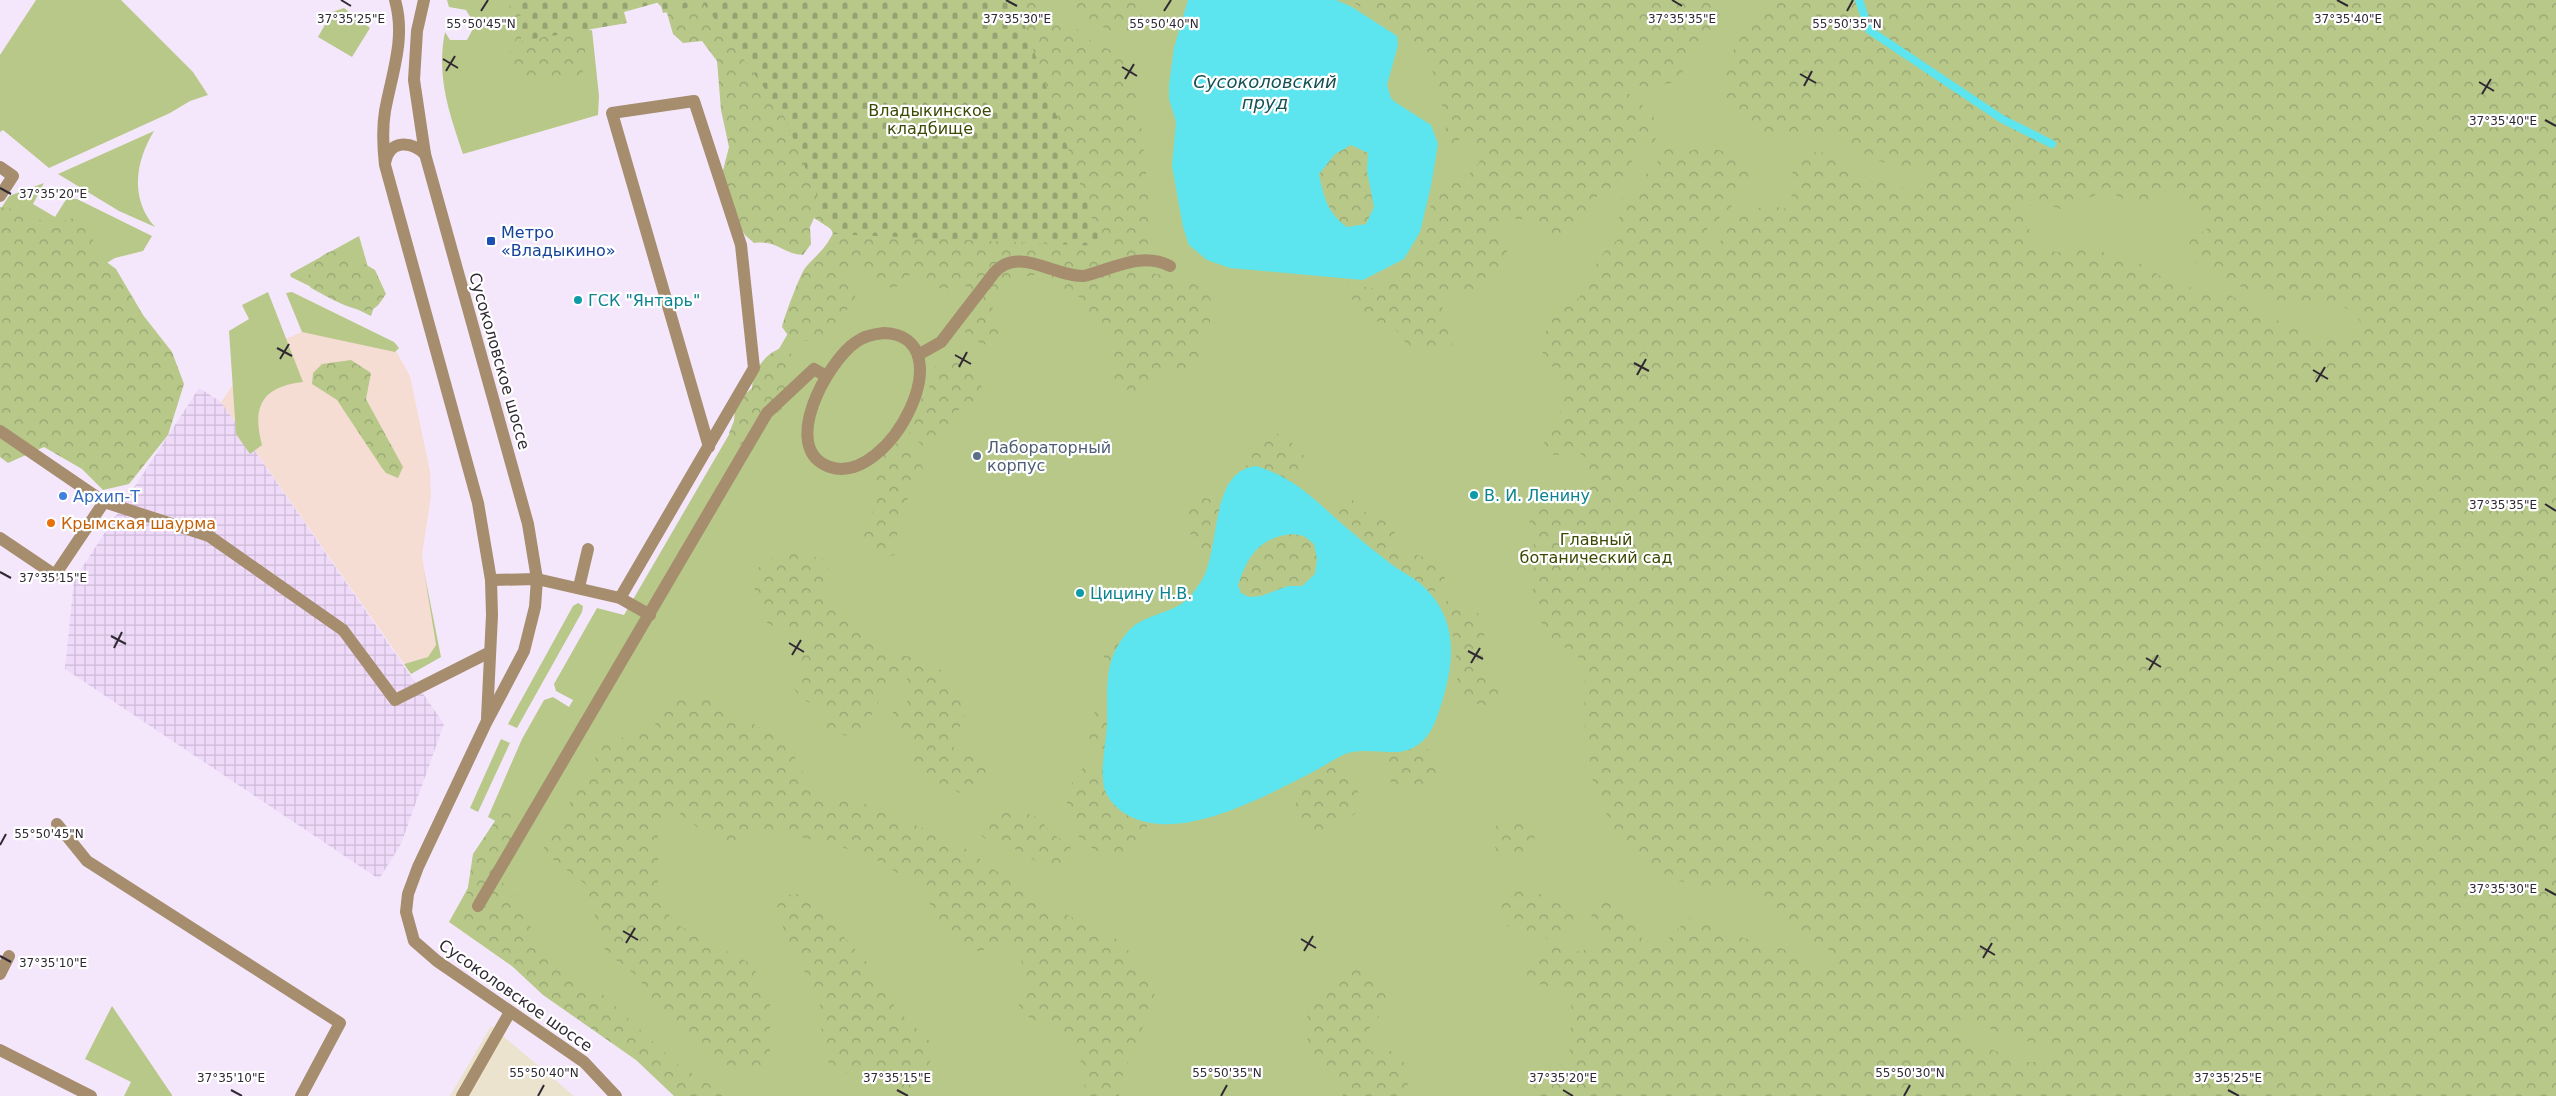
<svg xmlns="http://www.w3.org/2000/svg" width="2556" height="1096" viewBox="0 0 2556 1096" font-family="'DejaVu Sans',sans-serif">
  <defs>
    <pattern id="industrial-grid" width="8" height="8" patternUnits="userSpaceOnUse" patternTransform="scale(1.25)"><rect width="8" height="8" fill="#efdafa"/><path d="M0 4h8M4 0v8" fill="none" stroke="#cdbbd7"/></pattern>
    <pattern id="forest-crowns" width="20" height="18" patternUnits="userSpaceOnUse" patternTransform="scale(1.25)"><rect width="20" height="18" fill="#b7c889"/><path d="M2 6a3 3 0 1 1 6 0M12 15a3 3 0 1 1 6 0" fill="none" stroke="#95a271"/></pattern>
    <pattern id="cemetery-stones" width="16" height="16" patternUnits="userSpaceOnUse" patternTransform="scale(1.25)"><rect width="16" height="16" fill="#b7c889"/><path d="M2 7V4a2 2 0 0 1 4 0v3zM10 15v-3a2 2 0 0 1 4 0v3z" fill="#95a271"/></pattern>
  </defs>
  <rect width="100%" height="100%" fill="#f5e7fb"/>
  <!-- commercial -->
  <path fill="#f6ddd4" d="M 309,329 L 395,349 L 410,376 L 430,471 L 431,496 L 422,555 L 436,646 L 428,657 L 404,664 L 221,402 L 238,377 L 276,343 Z"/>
  <!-- industrial -->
  <path fill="url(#industrial-grid)" d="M 199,388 L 221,402 L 444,724 L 401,844 L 379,879 L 65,669 L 74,580 Z"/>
  <!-- education -->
  <path fill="#ebe3cd" d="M 491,1026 L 574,1096 L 450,1096 Z"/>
  <!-- green -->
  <g fill="#b7c889">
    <path d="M 36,0 L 121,0 L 193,72 L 208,95 L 190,101 L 170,113 L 49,168 L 3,130 L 0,132 L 0,55 Z"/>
    <path d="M 447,0 L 520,0 L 522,41 L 592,30 L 599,96 L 598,115 L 463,154 C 449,113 436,76 445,32 L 450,40 L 467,40 L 475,25 L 466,10 L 449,7 Z"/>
    <path d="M 1016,0 L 2556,0 L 2556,1096 L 698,1096 L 449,922 L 503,825 L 488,817 L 522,739 L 544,700 L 553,697 L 569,707 L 573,700 L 556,691 L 554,684 L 597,608 L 624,615 L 812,292 Z"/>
    <path d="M 344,8 L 370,28 L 352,57 L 318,37 L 332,12 Z"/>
    <path d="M 154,131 C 135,162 130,199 155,227 L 119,211 L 58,174 Z"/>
    <path d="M 44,183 L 33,204 L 55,217 L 67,198 L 77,199 L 152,236 L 143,251 L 115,258 L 15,317 L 0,210 L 9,196 Z"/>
    <path d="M 359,236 L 377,298 L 371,316 L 291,277 L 290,274 Z"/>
    <path d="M 268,292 L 303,382 C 261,387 252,407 262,445 L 250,454 L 236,434 L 229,331 L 249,319 L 242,305 Z"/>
    <path d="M 292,292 L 394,342 L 399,348 L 395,352 L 302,332 L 286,293 Z"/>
    <path d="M 424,571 L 441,657 L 411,674 L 404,664 L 428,657 L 436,645 Z"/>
    <path d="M 578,603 L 583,606 L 582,612 L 517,728 L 508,724 L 573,606 Z"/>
    <path d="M 501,739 L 510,743 L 478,812 L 470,808 Z"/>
    <path d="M 112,1006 L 172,1095 L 172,1096 L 124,1096 L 131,1082 L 85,1059 Z"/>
  </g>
  <!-- forest -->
  <g fill="url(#forest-crowns)" fill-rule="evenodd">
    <path d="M 511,0 L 599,0 C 596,13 591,25 587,37 C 583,50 587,64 581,76 L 574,78 C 556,78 514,82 505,65 L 518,33 L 508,14 Z"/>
    <path d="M 655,0 L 1047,0 L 1045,16 L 1056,23 L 1070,23 L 1091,41 L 1127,58 L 1136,77 L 1151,220 L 1150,261 L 1155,274 C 1182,279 1196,278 1213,302 L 1210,323 L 1202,333 L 1200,360 L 1193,370 L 1180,372 L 1168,368 C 1156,377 1155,387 1143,395 L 1117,386 C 1110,368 1113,356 1119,338 C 1100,328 1086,321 1081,298 L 1039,274 L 1013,279 L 996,296 L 992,310 L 1005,332 L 1001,344 C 985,347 976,343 965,332 L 970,305 L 968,286 C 958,287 943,291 934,286 C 927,281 922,276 913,272 L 894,289 L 876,282 L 856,266 L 849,277 L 856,287 L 855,301 C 828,327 839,350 790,338 L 782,327 C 784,317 800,275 805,268 C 818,253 825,250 834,231 L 814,218 L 810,227 L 811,244 L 803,255 C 783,254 777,240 754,243 L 745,235 L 738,223 L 722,174 L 729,147 L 721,110 L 717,61 L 702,41 L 683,43 L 673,34 L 667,13 Z"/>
    <path d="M 1061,0 L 1142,0 L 1142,28 L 1136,39 L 1123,38 L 1101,26 L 1088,25 L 1067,9 Z"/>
    <path d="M 1350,0 L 1729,0 L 1676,82 L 1649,87 L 1636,85 L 1623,87 C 1637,105 1675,121 1650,146 L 1638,141 L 1629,150 L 1632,162 L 1616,189 L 1603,188 L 1585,214 L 1583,225 L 1573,233 L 1548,234 C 1530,217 1520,216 1496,222 L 1508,247 L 1505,260 L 1489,288 L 1463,290 L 1452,286 L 1442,295 C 1440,316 1452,327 1453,348 L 1445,351 L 1409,347 L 1392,325 L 1367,319 L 1350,296 L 1347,284 L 1372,288 L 1415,259 L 1437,185 C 1458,178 1473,179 1482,156 L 1472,142 L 1460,139 L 1449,148 L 1442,106 L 1427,50 Z"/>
    <path d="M 1776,0 L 2556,0 L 2556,1096 L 1527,1096 L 1544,1073 L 1569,1060 L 1572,1010 L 1567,990 C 1553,986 1541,987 1528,979 L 1526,966 C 1540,945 1552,941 1575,952 L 1589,949 L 1598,942 L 1598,931 C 1584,918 1594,909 1606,901 L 1624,912 L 1644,941 L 1666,941 L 1689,918 L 1755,942 L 1768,943 L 1805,958 L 1818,967 L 1832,966 L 1833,952 L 1795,930 L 1768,897 L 1754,891 L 1707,892 L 1684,882 L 1669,879 L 1625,851 L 1611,828 L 1601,796 L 1591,777 L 1588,736 L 1584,723 L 1585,676 L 1578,656 L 1552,639 L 1539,619 L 1534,606 L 1533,593 L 1535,550 L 1529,523 L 1534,511 L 1542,499 L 1560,489 L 1588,489 L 1590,461 L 1580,453 L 1552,455 L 1544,445 L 1546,431 L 1559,427 L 1561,414 L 1557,401 L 1565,390 L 1564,378 L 1545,359 L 1540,346 L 1552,317 L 1567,304 L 1579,298 L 1590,274 L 1604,252 L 1623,235 C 1620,222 1615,207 1625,195 C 1629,192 1635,189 1639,186 L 1639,179 L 1655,168 L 1662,151 L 1668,149 L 1688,152 L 1704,146 L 1733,154 L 1747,166 L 1750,179 C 1743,189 1731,191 1732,206 L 1707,229 L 1706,242 L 1711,247 C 1731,241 1721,222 1737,212 L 1743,212 L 1749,215 C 1762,203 1770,206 1787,209 L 1797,201 L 1791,195 L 1792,174 L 1797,162 C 1803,159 1811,153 1817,152 C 1831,152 1837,160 1848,167 C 1870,181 1903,193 1928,185 L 1924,172 L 1866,158 L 1843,139 L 1803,133 L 1788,135 L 1763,132 L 1726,109 L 1720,96 L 1733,51 L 1747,27 ZM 2106,191 C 2130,200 2147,217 2167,194 C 2189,193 2197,204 2209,221 L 2208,228 L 2190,241 L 2188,254 L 2193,261 C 2220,276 2248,293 2277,300 C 2299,306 2322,298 2342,306 C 2349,309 2355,316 2360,321 L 2361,337 L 2314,335 L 2300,331 L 2247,306 L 2230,295 L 2213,294 L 2168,281 L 2135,260 L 2111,256 L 2087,244 C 2079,247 2069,252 2061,252 C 2035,253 2025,228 2026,206 L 2046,204 L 2060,209 ZM 1956,1020 L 1981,1021 L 1992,1030 L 2011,1038 L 2051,1046 L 2054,1054 L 2044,1062 L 2023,1062 L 1963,1038 L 1954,1027 Z"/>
    <path d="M 1351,145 L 1368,153 L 1367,171 L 1374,207 L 1366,224 L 1347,227 C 1327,212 1325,198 1319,174 L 1335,154 Z"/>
    <path d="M 0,207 L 17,210 L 51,225 L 83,215 L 95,228 L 92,251 L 116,269 L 143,315 L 172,352 L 184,384 L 168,435 L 129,484 L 103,490 L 82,469 L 44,447 L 8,463 L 0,457 Z"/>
    <path d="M 332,251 L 346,253 L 375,270 L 386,294 C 383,298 380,304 376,307 C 362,319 325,295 311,288 L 307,282 C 310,268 318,255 332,251 Z"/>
    <path d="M 784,347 L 793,356 L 794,362 L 785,380 L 785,400 L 778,419 L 757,422 L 747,446 L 732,442 L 729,433 L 734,421 L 735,408 L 743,396 L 752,388 C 753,370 766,352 784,347 Z"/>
    <path d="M 953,357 L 960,357 C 976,368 981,376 983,395 L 980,401 L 965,403 L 952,417 L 942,439 L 924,447 L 910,434 L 907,426 L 910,412 L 928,391 L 936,365 Z"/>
    <path d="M 351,360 L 371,373 L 366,399 L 403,467 L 398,478 L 386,473 L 382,468 L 337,400 L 312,384 L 313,373 L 322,364 Z"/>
    <path d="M 1276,433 C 1299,445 1321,463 1290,481 L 1246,467 C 1246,444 1252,436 1276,433 Z"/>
    <path d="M 898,443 L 917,456 L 924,471 L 923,477 L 908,496 L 905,514 L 896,525 L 898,541 L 895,555 L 882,557 L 869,552 L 861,531 L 863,525 L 874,518 L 869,499 L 876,491 C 864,472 880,450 898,443 Z"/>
    <path d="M 1342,495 L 1348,495 L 1363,511 L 1391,524 L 1402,551 C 1422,555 1435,560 1445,578 L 1441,590 L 1427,593 L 1384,559 L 1371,543 L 1341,527 L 1332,507 Z"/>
    <path d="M 1205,498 L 1224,503 L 1228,551 C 1220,551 1207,553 1200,549 C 1191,544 1185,518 1189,509 C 1192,503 1199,500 1205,498 Z"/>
    <path d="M 1293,534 L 1304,536 L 1314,544 C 1316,553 1319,566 1314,575 C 1307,587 1298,584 1287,587 C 1272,591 1245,608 1238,586 C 1248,555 1260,537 1293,534 Z"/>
    <path d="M 790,553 L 825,559 L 828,565 L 823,594 C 841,619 869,642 897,654 C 907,658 921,656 931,662 C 944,669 967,703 965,719 C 964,724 957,728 954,734 L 953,747 C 971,759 970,738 988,770 C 983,783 977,788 966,796 L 919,773 L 913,762 L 916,742 L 894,728 L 893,712 L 907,703 L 910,689 L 907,678 L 900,677 C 893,684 884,692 879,701 C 864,728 860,748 826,727 L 822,707 C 805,700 804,704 793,687 L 800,668 L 802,646 L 808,642 L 821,643 L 823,638 L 820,633 L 786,633 L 766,622 L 754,600 L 756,573 L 759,567 L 778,555 Z"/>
    <path d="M 1447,601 L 1454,601 L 1476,611 L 1485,623 L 1483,660 L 1486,677 L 1499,684 L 1502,691 L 1491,707 L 1466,701 C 1451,676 1459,665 1454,640 C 1451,626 1441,619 1444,603 Z"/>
    <path d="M 1120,635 L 1129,641 L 1117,680 L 1108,671 L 1103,654 L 1108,642 Z"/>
    <path d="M 700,695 L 787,742 L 818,802 L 858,801 L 956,842 L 1035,899 L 1122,942 L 1153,984 L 1155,998 L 1121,1079 L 1119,1096 L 1086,1096 L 1079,1049 L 1071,1040 L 1025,1015 L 1018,1004 L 1026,977 L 1016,943 L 968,953 L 935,919 L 926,892 L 881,862 L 829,842 L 762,832 L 737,841 L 711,838 L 679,813 L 658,823 L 658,903 L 678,925 L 753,965 L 770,1004 L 770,1065 L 731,1067 L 699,1047 L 668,1023 L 638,977 L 606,952 L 585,884 L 542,851 L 604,743 L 652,729 L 674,697 Z"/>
    <path d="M 1101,707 L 1118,713 L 1117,744 L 1102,749 L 1090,741 C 1087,727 1089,715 1101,707 Z"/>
    <path d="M 1400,742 L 1424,745 L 1438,762 L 1437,774 C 1415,795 1413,796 1387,779 L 1385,764 Z"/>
    <path d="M 1086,765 L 1104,770 L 1149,811 C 1148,822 1146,838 1140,848 C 1128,870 1086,850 1077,834 C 1071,823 1068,809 1066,797 L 1076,775 Z"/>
    <path d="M 1337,765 C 1355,782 1364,788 1355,814 L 1329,830 L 1310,834 C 1291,817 1291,797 1309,779 C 1315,772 1329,769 1337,765 Z"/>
    <path d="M 509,800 L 513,838 L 498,878 L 525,906 L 536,946 L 563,975 L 600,992 L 677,1064 L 728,1096 L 674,1096 L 636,1060 L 543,995 L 463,920 L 473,854 Z"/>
    <path d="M 1006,805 L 1041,819 C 1046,832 1061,838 1071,848 L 1063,866 L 1050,869 L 1006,844 L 989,842 L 977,832 L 978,825 Z"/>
    <path d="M 1525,817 L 1533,822 C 1536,838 1536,853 1519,859 L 1497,852 L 1493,842 L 1494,828 L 1505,818 Z"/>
    <path d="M 1523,887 L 1529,888 L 1575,913 C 1578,927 1568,938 1555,942 L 1547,939 L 1540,930 L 1527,934 L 1507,926 L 1500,919 L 1499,904 L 1503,893 Z"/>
    <path d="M 801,894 L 822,912 L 869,965 L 897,1010 L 937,1048 L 913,1094 L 891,1081 L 852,1076 L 829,1063 L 823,1050 L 819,995 L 788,945 L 777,906 L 785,895 Z"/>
    <path d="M 1355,970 L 1367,970 L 1377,980 L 1388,1001 L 1383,1012 L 1367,1031 L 1367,1047 L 1372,1052 C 1405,1043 1410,1070 1407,1096 L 1343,1096 C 1341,1092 1340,1085 1337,1082 C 1330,1074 1320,1072 1314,1061 C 1305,1045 1303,1009 1315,994 C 1323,983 1342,974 1355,970 Z"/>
  </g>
  <!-- cemetery -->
  <path fill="url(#cemetery-stones)" d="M 520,0 L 1016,0 L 1102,246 L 833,234 L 783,114 L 704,4 L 663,13 L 660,2 L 624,12 L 627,23 L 521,41 Z"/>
  <!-- water -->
  <g fill="#5de5ef" fill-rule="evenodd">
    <path d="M 1188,0 L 1336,0 L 1352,7 L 1397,36 L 1398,45 L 1387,85 L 1391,98 L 1395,102 L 1431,125 L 1438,144 L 1431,186 L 1420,232 L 1404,259 L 1363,280 L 1230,268 L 1207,260 L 1189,245 L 1183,227 L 1172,166 L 1176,122 L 1169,99 L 1169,85 L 1174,48 ZM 1351,145 L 1368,153 L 1367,171 L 1374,207 L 1366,224 L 1347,227 C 1327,212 1324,198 1319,174 L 1335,154 Z"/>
    <path d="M 1256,466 C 1298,479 1315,501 1348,529 C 1362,541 1377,553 1391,564 C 1401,572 1414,577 1423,586 C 1463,624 1453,671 1437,717 C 1430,738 1415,753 1393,752 C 1379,752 1362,749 1348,753 C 1334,758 1322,768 1309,774 C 1261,798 1175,846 1124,813 C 1115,807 1106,797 1104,787 C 1100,766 1106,746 1107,725 C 1108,704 1105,679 1112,658 C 1115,650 1120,641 1126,634 C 1140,615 1167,615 1184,602 C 1191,597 1197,587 1202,580 C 1221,548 1209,471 1256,466 ZM 1293,534 L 1304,536 L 1314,544 L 1317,559 L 1315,574 L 1302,586 L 1288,586 L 1261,596 L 1249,597 L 1241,593 L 1238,585 C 1248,555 1260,537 1293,534 Z"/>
  </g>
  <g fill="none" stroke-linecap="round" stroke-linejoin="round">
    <!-- stream -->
    <path stroke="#5de5ef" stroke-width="8" d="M 1859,0 L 1869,30 L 2002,119 L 2052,144"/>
    <!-- minor -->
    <g stroke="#a58d6d" stroke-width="12">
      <path d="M 395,0 C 406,38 392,73 385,111 C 382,129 383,147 385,165 L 478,503 L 491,580 L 492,615 L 487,718"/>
      <path d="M 424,0 L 417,31 L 414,80 L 425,154 L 528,524 L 537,579 L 535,607 L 524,651 L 486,723 L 418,867 L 408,894 L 406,912 L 414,941 L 437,961 L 584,1062 L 616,1096"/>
      <path d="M 385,163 C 389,139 411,141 425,154"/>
      <path d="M 0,167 L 13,176 L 0,196"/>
      <path d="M 884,333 C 966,336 890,487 830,467 C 778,449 828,361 856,342 C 864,336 874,334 884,333 Z"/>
      <path d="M 918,355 L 941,342 L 994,273 C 1018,245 1054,277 1084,276 C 1113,269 1141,251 1170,266"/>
      <path d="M 0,431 L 104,502 L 209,536 L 343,630 L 395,700 L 490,652"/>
      <path d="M 0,538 L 55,575 L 104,502"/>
      <path d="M 491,580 L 537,579 L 620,598 L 754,368 L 741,245 L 694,101 L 612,113 L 709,447"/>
      <path d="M 579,587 L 588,549"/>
      <path d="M 620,598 L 650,615"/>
      <path d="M 57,824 L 87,861 L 340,1023 L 301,1096"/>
      <path d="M 478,906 L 767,413 L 814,369 L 826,376"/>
      <path d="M 0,974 L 9,956"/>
      <path d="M 0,1050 L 91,1096"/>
      <path d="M 462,1096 L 510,1012"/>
    </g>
  </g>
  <!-- ticks -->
  <path fill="none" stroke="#302933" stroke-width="2" d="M 341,0 L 351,6M 1006,0 L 1017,6M 1672,0 L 1682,6M 2337,0 L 2348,6M 481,11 L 488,0M 1164,11 L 1171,0M 1847,11 L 1853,0M 443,59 L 458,68M 1122,67 L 1137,76M 446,71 L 455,56M 1800,74 L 1816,83M 1125,79 L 1134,64M 2479,82 L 2494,91M 1804,86 L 1812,71M 2482,94 L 2491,79M 2545,120 L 2556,126M 0,188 L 11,194M 277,348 L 292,356M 955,355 L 971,364M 280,359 L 289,344M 1634,363 L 1649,371M 959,367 L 967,352M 2313,370 L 2328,379M 1637,375 L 1646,359M 2316,382 L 2325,367M 2545,504 L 2556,511M 0,572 L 11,578M 111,636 L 126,644M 789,643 L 804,652M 114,648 L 122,632M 1468,651 L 1483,659M 792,655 L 801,640M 2146,658 L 2161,667M 1471,663 L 1480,648M 2149,670 L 2158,655M 0,845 L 6,834M 2545,889 L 2556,895M 623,931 L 638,940M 1301,939 L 1316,948M 626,943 L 635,928M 1980,946 L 1995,955M 1304,951 L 1313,936M 0,956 L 11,962M 1983,958 L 1992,943M 231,1090 L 242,1096M 897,1090 L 908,1096M 1563,1090 L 1573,1096M 2228,1090 L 2239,1096M 538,1096 L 544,1085M 1221,1096 L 1227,1085M 1904,1096 L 1910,1085"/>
  <!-- markers -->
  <rect fill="#1a4fb4" stroke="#fff" stroke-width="2" x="486" y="236" width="10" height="10" rx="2.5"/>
  <g fill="#0f9aa8" stroke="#fff" stroke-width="2">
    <circle cx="578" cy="300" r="5"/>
    <circle cx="1474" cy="495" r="5"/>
    <circle cx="1080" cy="593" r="5"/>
  </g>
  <circle fill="#5c6f8a" stroke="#fff" stroke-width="2" cx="977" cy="456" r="5"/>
  <circle fill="#3f7fe0" stroke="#fff" stroke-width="2" cx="63" cy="496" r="5"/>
  <circle fill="#e8710a" stroke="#fff" stroke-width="2" cx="51" cy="523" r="5"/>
  <g text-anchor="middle" stroke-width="4.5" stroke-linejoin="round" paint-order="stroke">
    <!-- park labels -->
    <g font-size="16" fill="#3c4903" stroke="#fff">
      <text x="930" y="116">Владыкинское<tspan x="930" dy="18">кладбище</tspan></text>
      <text x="1596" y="545">Главный<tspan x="1596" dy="18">ботанический сад</tspan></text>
    </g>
    <!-- transit labels -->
    <g font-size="16" fill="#164399" stroke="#fff" text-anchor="start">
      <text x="501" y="238">Метро<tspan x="501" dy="18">«Владыкино»</tspan></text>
    </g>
    <!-- culture labels -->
    <g font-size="16" fill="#0d838f" stroke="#fff" text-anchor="start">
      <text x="588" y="306">ГСК "Янтарь"</text>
      <text x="1484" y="501">В. И. Ленину</text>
      <text x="1090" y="599">Цицину Н.В.</text>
    </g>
    <!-- street labels -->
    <g font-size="16" fill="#302933" stroke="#fff">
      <text transform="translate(500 361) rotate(74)" y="6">Сусоколовское шоссе</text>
      <text transform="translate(516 995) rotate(35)" y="6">Сусоколовское шоссе</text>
    </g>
    <!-- service labels -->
    <g font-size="16" fill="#4e5e75" stroke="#fff" text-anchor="start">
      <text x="987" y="453">Лабораторный<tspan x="987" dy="18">корпус</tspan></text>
    </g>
    <!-- shop labels -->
    <g font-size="16" fill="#366cbe" stroke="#fff" text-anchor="start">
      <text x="73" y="502">Архип-Т</text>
    </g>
    <!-- food labels -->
    <g font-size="16" fill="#c56008" stroke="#fff" text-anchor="start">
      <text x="61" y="529">Крымская шаурма</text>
    </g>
    <!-- water labels -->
    <g font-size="18" font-style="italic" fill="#155155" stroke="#fff">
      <text x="1265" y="88">Сусоколовский<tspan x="1265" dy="21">пруд</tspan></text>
    </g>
  </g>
  <g font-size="12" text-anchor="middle" fill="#302933" stroke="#fff" stroke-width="4.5" stroke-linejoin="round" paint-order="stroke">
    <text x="351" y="23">37°35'25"E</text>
    <text x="1017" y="23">37°35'30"E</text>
    <text x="1682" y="23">37°35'35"E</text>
    <text x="2348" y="23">37°35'40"E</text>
    <text x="481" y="28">55°50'45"N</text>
    <text x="1164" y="28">55°50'40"N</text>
    <text x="1847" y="28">55°50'35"N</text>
    <text x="2503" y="125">37°35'40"E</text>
    <text x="53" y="198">37°35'20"E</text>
    <text x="2503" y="509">37°35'35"E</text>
    <text x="53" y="582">37°35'15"E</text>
    <text x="49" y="838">55°50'45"N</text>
    <text x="2503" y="893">37°35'30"E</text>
    <text x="53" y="967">37°35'10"E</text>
    <text x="544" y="1077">55°50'40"N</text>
    <text x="1227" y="1077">55°50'35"N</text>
    <text x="1910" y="1077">55°50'30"N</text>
    <text x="231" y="1082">37°35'10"E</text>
    <text x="897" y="1082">37°35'15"E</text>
    <text x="1563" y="1082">37°35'20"E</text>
    <text x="2228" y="1082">37°35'25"E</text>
  </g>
</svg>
